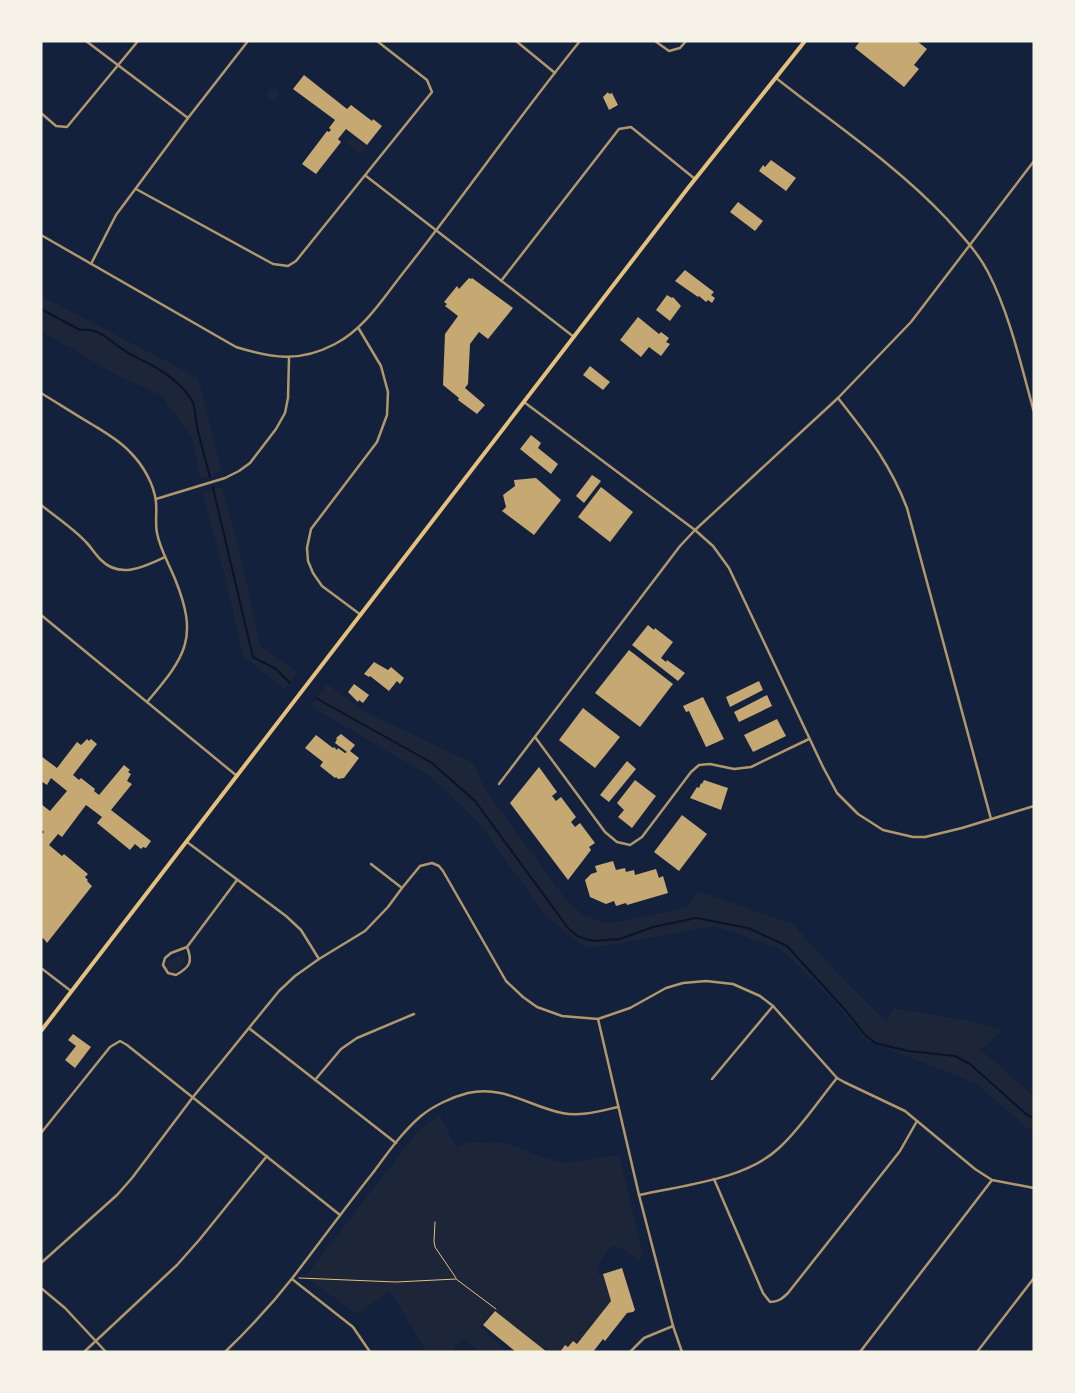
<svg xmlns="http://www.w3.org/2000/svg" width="1075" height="1393" viewBox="0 0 1075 1393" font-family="'Varela Round',sans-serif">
  <rect width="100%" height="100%" fill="#14213d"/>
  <!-- green -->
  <g fill="#1d2539">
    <circle cx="273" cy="94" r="6"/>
    <path d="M 352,137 L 366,147 L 360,154 L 347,143 Z"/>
    <path d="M 41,296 L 198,378 L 221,470 L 213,475 L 200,478 L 192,437 L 161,395 L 115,374 L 41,331 Z"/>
    <path d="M 216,488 L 222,488 L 239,549 L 260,646 L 298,673 L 285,689 L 243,656 L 226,581 L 203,494 Z"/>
    <path d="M 327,684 L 363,711 L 473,763 L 486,791 L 565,898 L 582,914 L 607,924 L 688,907 L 697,891 L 793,924 L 844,980 L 887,1022 L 893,1008 L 971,1021 L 1002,1030 L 981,1050 L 1034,1097 L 1034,1131 L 1027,1128 L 977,1084 L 866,1040 L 834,1001 L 781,949 L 715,926 L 611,945 L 586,948 L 545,915 L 479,823 L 430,776 L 310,706 Z"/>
    <path d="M 180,956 L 184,957 L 185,961 C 181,967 176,977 167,970 L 166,965 L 169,961 Z"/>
    <path d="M 440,1115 L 456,1148 L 469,1142 L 506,1143 L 540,1156 L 563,1163 L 619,1155 L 643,1255 L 639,1261 L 622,1248 L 613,1246 L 598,1263 L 598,1275 L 603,1274 L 611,1301 L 577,1344 L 572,1341 L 568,1347 L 565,1345 L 560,1352 L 547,1352 L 495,1311 L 499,1304 L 480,1327 L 507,1352 L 481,1352 L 462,1339 L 451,1352 L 427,1352 L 390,1291 L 357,1314 L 305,1277 L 418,1131 Z"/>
  </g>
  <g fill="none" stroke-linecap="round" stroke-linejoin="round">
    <!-- stream -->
    <g stroke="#0b132b" stroke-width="2">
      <path d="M 41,309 L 80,330 C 100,326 113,345 130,354 C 153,366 176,376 191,399 C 196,406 195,413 196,421 C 199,440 206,459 210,477"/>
      <path d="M 213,488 L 253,657 L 276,669 L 290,683"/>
      <path d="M 316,698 L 432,763 L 475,801 L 568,928 L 577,936 L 593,941 L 620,939 L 653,927 L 696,918 L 748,928 L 787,946 L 847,1012 L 865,1035 L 875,1043 L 908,1051 L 955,1056 L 970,1064 L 1027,1115 L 1034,1118"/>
    </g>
  </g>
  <!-- building -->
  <g fill="#c6a872">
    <path d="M 860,41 L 917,41 L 927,49 L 914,65 L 919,69 L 904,87 L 855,48 Z"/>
    <path d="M 304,75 L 347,109 L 351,105 L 372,121 L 373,119 L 382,126 L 367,145 L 346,129 L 338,139 L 341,142 L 316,174 L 302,164 L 327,131 L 329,132 L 331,130 L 329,128 L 335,120 L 293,89 Z"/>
    <path d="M 608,92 L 609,94 L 612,93 L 618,105 L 609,110 L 603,97 Z"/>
    <path d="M 771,160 L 796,178 L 786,191 L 759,171 L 763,165 L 765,167 Z"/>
    <path d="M 738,202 L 763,221 L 755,231 L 730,212 Z"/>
    <path d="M 685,270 L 714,292 L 711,295 L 715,298 L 712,303 L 708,300 L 706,302 L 699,296 L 698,297 L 675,281 Z"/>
    <path d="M 469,278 L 471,279 L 472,278 L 513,308 L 488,339 L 479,332 L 470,344 L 468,384 L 465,388 L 485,405 L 477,414 L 458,400 L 459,398 L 443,385 L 445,334 L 458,316 L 445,306 L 447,304 L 444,302 L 457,286 L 459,289 Z"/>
    <path d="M 667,295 L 672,298 L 673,297 L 681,306 L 670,321 L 656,310 Z"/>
    <path d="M 638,317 L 659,334 L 661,332 L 669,338 L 666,342 L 670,344 L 661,356 L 649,347 L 641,357 L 620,340 Z"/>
    <path d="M 590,366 L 610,382 L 603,390 L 583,375 Z"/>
    <path d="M 531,435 L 541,443 L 538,448 L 558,464 L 551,474 L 520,449 Z"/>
    <path d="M 592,475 L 601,481 L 584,503 L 576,496 Z"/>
    <path d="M 536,478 L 561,500 L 534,535 L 502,511 L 506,507 L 503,495 L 515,486 L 514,480 Z"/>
    <path d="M 601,487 L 633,512 L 610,542 L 578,517 Z"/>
    <path d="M 648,625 L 654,630 L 655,628 L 673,642 L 661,658 L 666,662 L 667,660 L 685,673 L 678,681 L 632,645 Z"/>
    <path d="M 629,650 L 673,684 L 640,727 L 595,693 Z"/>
    <path d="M 374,662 L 388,670 L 391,667 L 404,678 L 400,684 L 397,681 L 389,691 L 370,676 L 369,677 L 364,674 Z"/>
    <path d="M 759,681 L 763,690 L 730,707 L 726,697 Z"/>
    <path d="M 354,684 L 369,695 L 363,703 L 359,700 L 358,702 L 348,692 Z"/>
    <path d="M 767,695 L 772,706 L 739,722 L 734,712 Z"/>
    <path d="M 703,697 L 724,739 L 706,747 L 689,711 L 686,712 L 683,706 Z"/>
    <path d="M 583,708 L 620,737 L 595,768 L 559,740 Z"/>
    <path d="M 777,719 L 786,736 L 753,752 L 744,735 Z"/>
    <path d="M 341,734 L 355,745 L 350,751 L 359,758 L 344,778 L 338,779 L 336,777 L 335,778 L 320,766 L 323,762 L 305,748 L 316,735 L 333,748 L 334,747 L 337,750 L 338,748 L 345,753 L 347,752 L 335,743 L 337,739 L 336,738 Z"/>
    <path d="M 87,739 L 89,741 L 91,739 L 97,744 L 73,775 L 79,780 L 81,778 L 95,789 L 94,791 L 99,795 L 124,765 L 130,770 L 128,772 L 131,774 L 127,781 L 132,784 L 111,810 L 151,841 L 146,848 L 143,847 L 141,849 L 135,844 L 130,850 L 97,823 L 102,817 L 86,805 L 62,837 L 58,834 L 49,845 L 62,856 L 64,854 L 88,874 L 85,877 L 88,880 L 87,881 L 92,886 L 47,943 L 43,938 L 41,940 L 41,835 L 44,832 L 41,829 L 41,804 L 50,811 L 67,791 L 51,778 L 47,785 L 41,781 L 41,756 L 57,768 L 77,742 L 81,745 Z"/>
    <path d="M 627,761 L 636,769 L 609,802 L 600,795 Z"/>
    <path d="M 539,767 L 557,792 L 552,796 L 556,801 L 561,797 L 576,817 L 571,822 L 575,827 L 580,823 L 595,843 L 589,847 L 591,850 L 568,880 L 510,803 Z"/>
    <path d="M 635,780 L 656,796 L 632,828 L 618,817 L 624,810 L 617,803 Z"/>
    <path d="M 704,780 L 728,788 L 721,810 L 690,798 L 697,787 L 699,788 L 701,783 L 702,784 Z"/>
    <path d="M 682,815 L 707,834 L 679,871 L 654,852 Z"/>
    <path d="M 613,861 L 616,870 L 625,868 L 626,872 L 634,870 L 635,875 L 656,869 L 659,878 L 663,876 L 668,893 L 627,905 L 626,903 L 616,906 L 614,901 L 606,904 L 590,897 L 585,880 L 591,874 L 597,872 L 595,866 Z"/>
    <path d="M 73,1034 L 91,1047 L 75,1068 L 65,1060 L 76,1046 L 68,1040 Z"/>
    <path d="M 622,1268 L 635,1310 L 633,1312 L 627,1313 L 605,1341 L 603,1339 L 593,1352 L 560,1352 L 565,1345 L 568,1347 L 573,1341 L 577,1344 L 611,1301 L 603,1274 Z"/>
    <path d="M 495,1311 L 547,1352 L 516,1352 L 483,1325 Z"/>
  </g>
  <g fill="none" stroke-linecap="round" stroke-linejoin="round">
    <!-- path -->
    <g stroke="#e5c07b" stroke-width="1">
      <path d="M 435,1222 L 434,1241 L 435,1247 L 456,1278"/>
      <path d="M 299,1278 L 396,1282 L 456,1279 L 496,1309"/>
    </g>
    <!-- minor -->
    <g stroke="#b1986c" stroke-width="2.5">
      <path d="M 86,41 L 188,118"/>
      <path d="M 516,41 L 555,73"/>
      <path d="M 655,41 L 669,51 L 680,48 L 686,41"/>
      <path d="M 776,78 C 834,124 895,164 946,218 C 961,235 977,251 988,272 C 1010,315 1021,365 1034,412"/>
      <path d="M 41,113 L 56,126 L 67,127 L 138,41"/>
      <path d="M 366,176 L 574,337"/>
      <path d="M 136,189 L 273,264 L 288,266 L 296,261 L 432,92 L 427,80 L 377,41"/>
      <path d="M 41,235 L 236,347 C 272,358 299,363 335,344 C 366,328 385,295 407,268 C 466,193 520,115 580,41"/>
      <path d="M 91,264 L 116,215 L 188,118 L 248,41"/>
      <path d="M 501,281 L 619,129 L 631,127 L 695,179"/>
      <path d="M 359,329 L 381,366 L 388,392 L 387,415 L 377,442 L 311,529 L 307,548 L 308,561 L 313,573 L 322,586 L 361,615"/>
      <path d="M 41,393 C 59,404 76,415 93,425 C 106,433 120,441 130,452 C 143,465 154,484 156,502 C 157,512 155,523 157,533 C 160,549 169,564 175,579 C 199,638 186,656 147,702"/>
      <path d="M 838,398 C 867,435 890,463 907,508 L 991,819"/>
      <path d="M 524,402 L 695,530 L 713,546 L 729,568 L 823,767 L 837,793 L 858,814 L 883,830 L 913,837 L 925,837 L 962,828 L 1034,806"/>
      <path d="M 156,499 L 225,478 L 239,471 L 250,463 L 276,429 L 285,413 L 288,398 L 289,358"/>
      <path d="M 41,505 C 56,517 73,528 86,542 C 91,547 95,554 101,560 C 120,579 144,567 165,557"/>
      <path d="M 41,615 L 237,776"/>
      <path d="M 535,737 L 605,832 L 617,842 L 630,845 L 642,837 L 691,772 L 699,765 L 710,764 L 734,769 L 751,767 L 809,739"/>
      <path d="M 499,784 L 680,546 L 695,530 L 838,398 L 911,322 L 1034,161"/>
      <path d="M 187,842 L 286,916 L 301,930 L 319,959"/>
      <path d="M 371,864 L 402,888"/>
      <path d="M 187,947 C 193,962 190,967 176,975 L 168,973 L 163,965 L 165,958 L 171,953 L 187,947 L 237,880"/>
      <path d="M 41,968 L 71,991"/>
      <path d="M 598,1019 L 639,1195 L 673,1326 L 682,1352"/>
      <path d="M 250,1029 L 396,1143"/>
      <path d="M 712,1079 L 773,1006"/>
      <path d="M 315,1080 L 341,1049 L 357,1038 L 414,1014"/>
      <path d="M 41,1133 L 110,1047 L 120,1041 L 127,1045 L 340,1215"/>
      <path d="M 714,1179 L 763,1293 L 770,1302 C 778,1302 782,1299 788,1293 L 900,1151 L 917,1121"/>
      <path d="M 639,1195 C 683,1185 745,1180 779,1148 C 801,1128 818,1101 837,1078"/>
      <path d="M 41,1263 L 117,1195 L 132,1178 L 193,1097 L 279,991 L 295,976 L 319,959 L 365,931 L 388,907 L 402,888 L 420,866 L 432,863 L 439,866 L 443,871 L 506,981 L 523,997 L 537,1007 L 562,1016 L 598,1019 L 630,1008 L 666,988 L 683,983 L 706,981 L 733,984 L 760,996 L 773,1006 L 837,1078 L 844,1082 L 905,1111 L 975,1169 L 992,1180 L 1034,1188"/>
      <path d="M 292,1279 L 353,1327 L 370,1352"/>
      <path d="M 41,1288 L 65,1308 L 106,1352"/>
      <path d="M 84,1352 L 177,1265 L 200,1239 L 267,1156"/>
      <path d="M 225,1352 C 250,1328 273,1303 294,1276 C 320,1242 345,1208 372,1174 C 387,1154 402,1132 421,1116 C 433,1106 452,1097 468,1093 C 503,1085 529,1106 562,1113 C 581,1117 600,1111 618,1107"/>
      <path d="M 630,1352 L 644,1338 L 673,1326"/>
      <path d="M 860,1352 L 992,1180"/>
      <path d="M 977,1352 L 1034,1278"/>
    </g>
    <!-- secondary -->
    <path stroke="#e5c07b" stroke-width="4" d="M 41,1031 L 688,188 L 805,41"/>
  </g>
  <!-- border -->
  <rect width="1075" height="1393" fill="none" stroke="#f6f1e7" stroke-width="85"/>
</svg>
